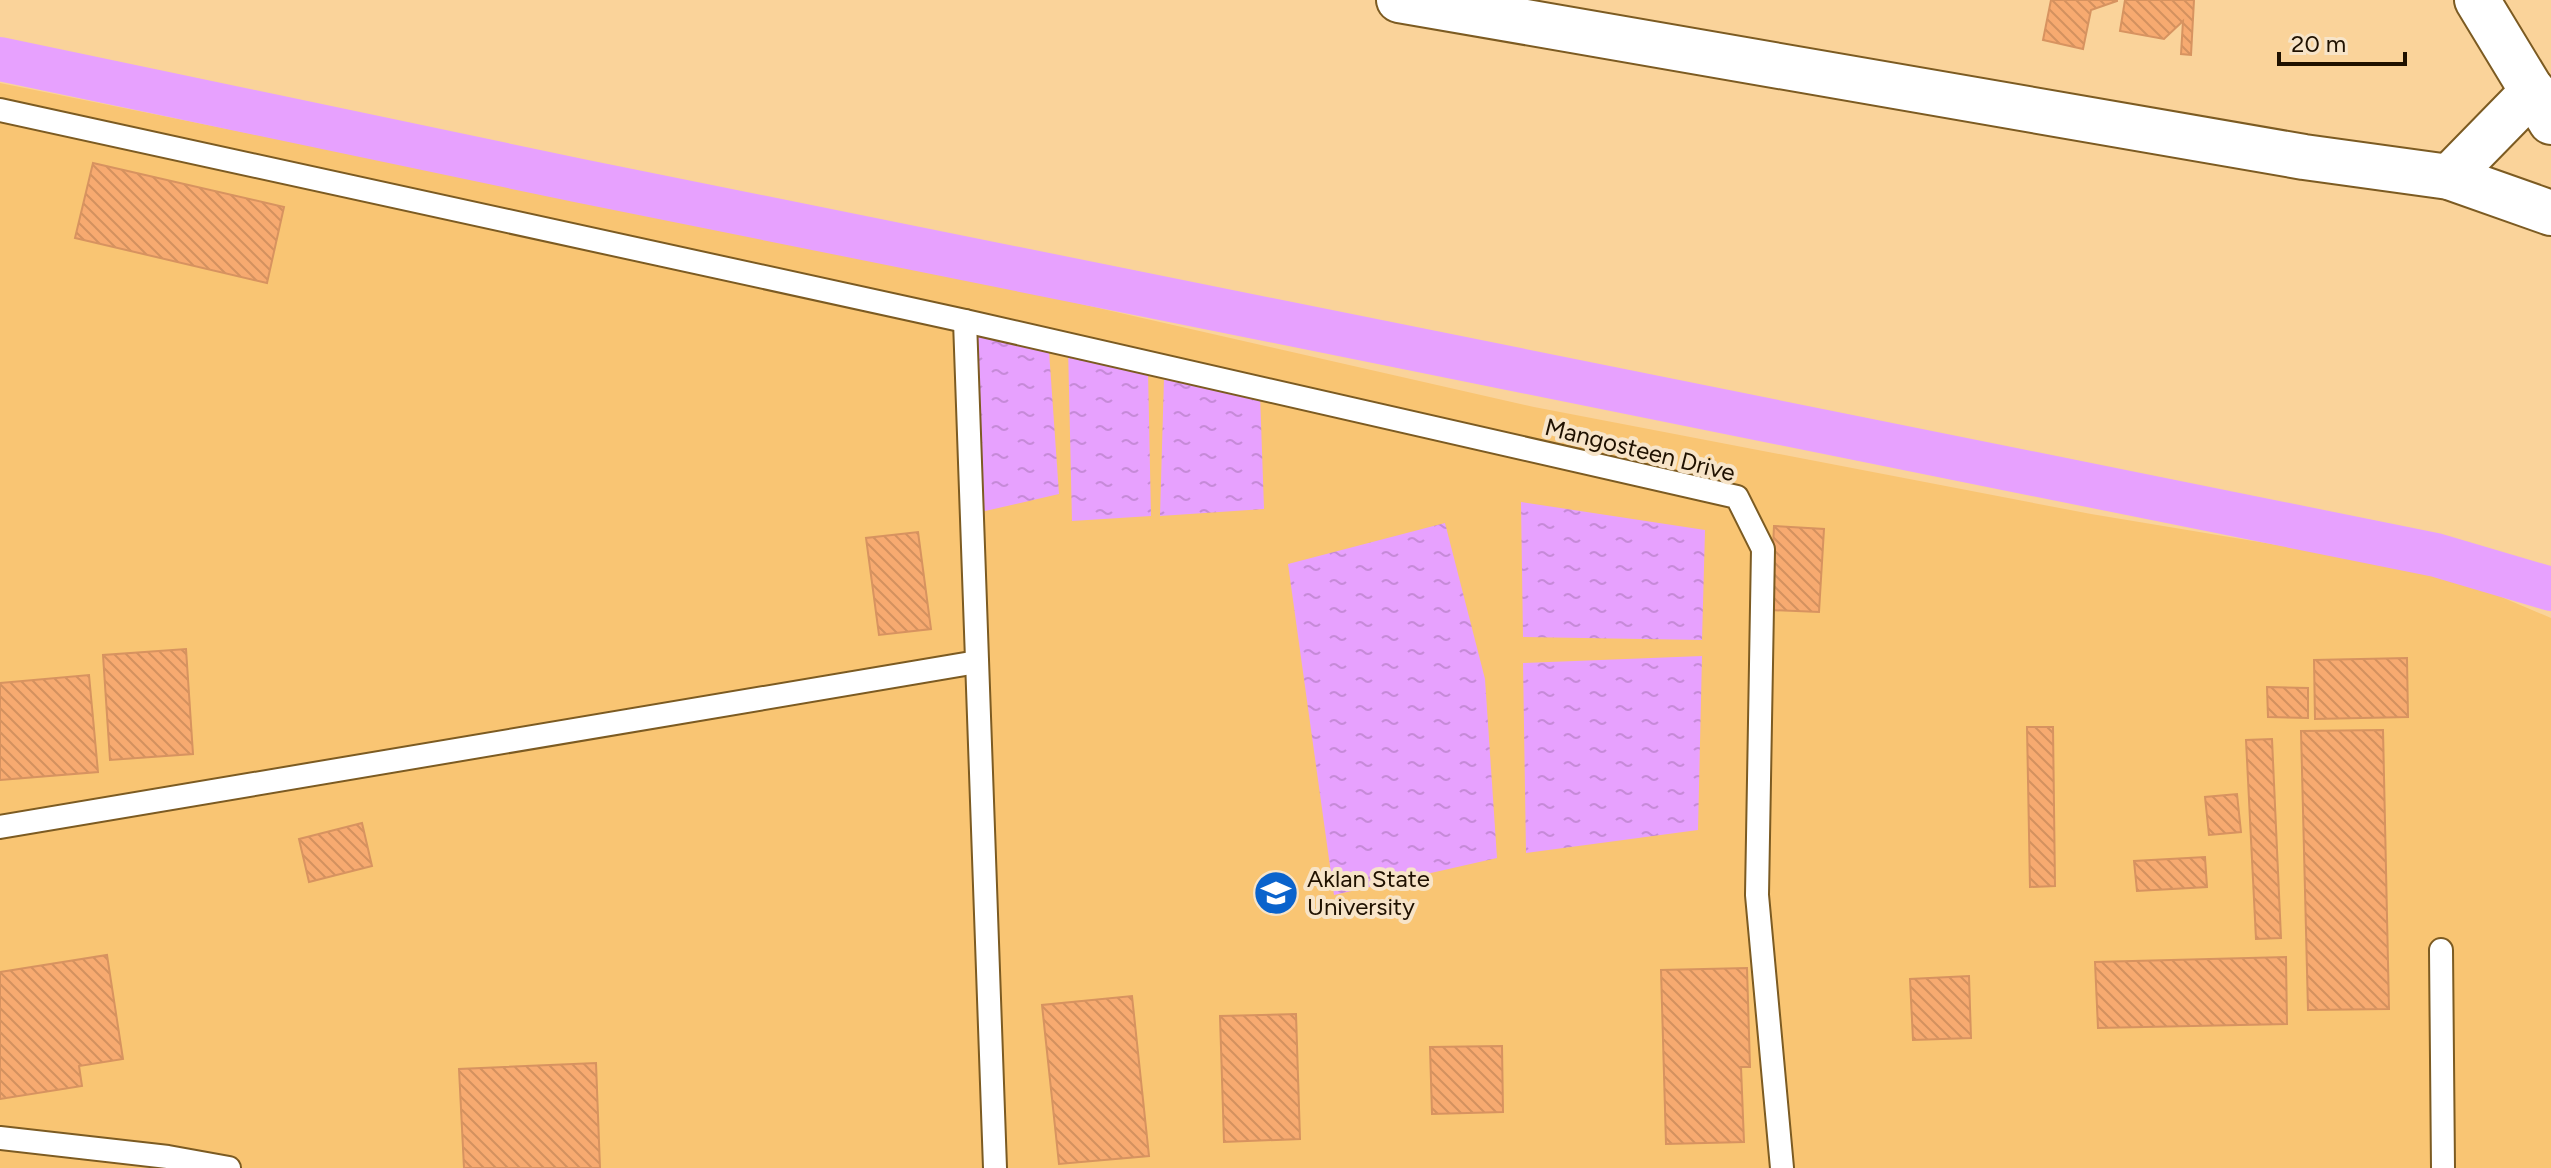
<svg xmlns="http://www.w3.org/2000/svg" width="2551" height="1168" viewBox="0 0 2551 1168" font-family="Figtree,sans-serif">
  <defs>
    <pattern id="water-ripples" width="26" height="14" patternUnits="userSpaceOnUse" patternTransform="scale(2)"><rect width="26" height="14" fill="#e7a1fe"/><path d="M2 4q2-2 4 0t4 0M15 11q2-2 4 0t4 0" fill="none" stroke="#c68ad8"/></pattern>
    <pattern id="building-back-hatch" width="6" height="6" patternUnits="userSpaceOnUse" patternTransform="scale(2)"><rect width="6" height="6" fill="#f7aa70"/><path d="M-1 5l2 2M0 0l6 6M5-1l2 2" fill="none" stroke="#d3915f"/></pattern>
  </defs>
  <rect width="100%" height="100%" fill="#fad39a"/>
  <!-- built -->
  <path fill="#f9c573" d="M 0,83 L 966,278 L 1534,407 L 2091,514 L 2445,573 L 2551,618 L 2551,1168 L 0,1168 Z"/>
  <!-- water -->
  <g fill="url(#water-ripples)">
    <path d="M 970,331 L 1049,351 L 1059,494 L 981,512 Z"/>
    <path d="M 1068,346 L 1148,371 L 1151,516 L 1072,521 Z"/>
    <path d="M 1164,378 L 1260,394 L 1264,509 L 1160,516 Z"/>
    <path d="M 1521,502 L 1705,530 L 1702,640 L 1523,637 Z"/>
    <path d="M 1445,523 L 1485,679 L 1497,858 L 1334,895 L 1288,564 Z"/>
    <path d="M 1702,656 L 1698,830 L 1526,853 L 1523,663 Z"/>
  </g>
  <g fill="none" stroke-linecap="round" stroke-linejoin="round">
    <!-- canal -->
    <path stroke="#e7a1fe" stroke-width="44" d="M 0,59 L 581,181 L 2436,555 L 2551,589"/>
  </g>
  <!-- building -->
  <g fill="url(#building-back-hatch)" stroke="#d79360" stroke-width="2">
    <path d="M 2051,0 L 2117,0 L 2117,1 L 2091,10 L 2083,49 L 2043,40 Z"/>
    <path d="M 2125,0 L 2194,0 L 2191,55 L 2181,54 L 2183,21 L 2164,39 L 2120,31 Z"/>
    <path d="M 93,163 L 284,207 L 267,283 L 75,238 Z"/>
    <path d="M 1774,526 L 1824,529 L 1819,612 L 1770,610 Z"/>
    <path d="M 918,532 L 931,629 L 879,635 L 866,538 Z"/>
    <path d="M 186,649 L 193,754 L 110,760 L 103,655 Z"/>
    <path d="M 2407,658 L 2408,717 L 2315,719 L 2314,660 Z"/>
    <path d="M 89,675 L 98,772 L 0,780 L 0,683 Z"/>
    <path d="M 2267,687 L 2308,688 L 2308,718 L 2268,717 Z"/>
    <path d="M 2027,727 L 2053,727 L 2055,886 L 2030,887 Z"/>
    <path d="M 2383,730 L 2389,1009 L 2308,1010 L 2301,731 Z"/>
    <path d="M 2272,739 L 2281,938 L 2256,939 L 2246,740 Z"/>
    <path d="M 2237,794 L 2241,832 L 2209,835 L 2205,797 Z"/>
    <path d="M 362,823 L 372,866 L 309,882 L 299,839 Z"/>
    <path d="M 2205,857 L 2207,887 L 2137,891 L 2134,861 Z"/>
    <path d="M 107,955 L 123,1059 L 79,1066 L 82,1086 L 0,1099 L 0,972 Z"/>
    <path d="M 2286,957 L 2287,1024 L 2098,1028 L 2095,962 Z"/>
    <path d="M 1747,968 L 1750,1067 L 1741,1067 L 1744,1142 L 1666,1144 L 1661,970 Z"/>
    <path d="M 1969,976 L 1971,1038 L 1913,1040 L 1910,979 Z"/>
    <path d="M 1132,996 L 1149,1156 L 1059,1164 L 1042,1005 Z"/>
    <path d="M 1296,1014 L 1300,1139 L 1224,1142 L 1220,1016 Z"/>
    <path d="M 1502,1046 L 1503,1112 L 1432,1114 L 1430,1047 Z"/>
    <path d="M 596,1063 L 600,1168 L 464,1168 L 459,1069 Z"/>
  </g>
  <g fill="none" stroke-linecap="round" stroke-linejoin="round">
    <!-- service casing -->
    <g stroke="#7c5b22" stroke-width="26">
      <g id="service">
        <path d="M 0,110 L 965,321 L 1737,497 L 1763,549 L 1757,895 L 1782,1168"/>
        <path d="M 965,321 L 995,1168"/>
        <path d="M 0,827 L 977,662"/>
        <path d="M 2441,950 L 2443,1168"/>
        <path d="M 0,1138 L 168,1157 L 229,1168"/>
      </g>
    </g>
    <!-- minor casing -->
    <g stroke="#7c5b22" stroke-width="48">
      <path id="minor" d="M 2477,0 L 2551,122"/>
    </g>
    <!-- secondary casing -->
    <g stroke="#7c5b22" stroke-width="48">
      <g id="secondary">
        <path d="M 1399,0 L 2304,157 L 2449,177 L 2551,213"/>
        <path d="M 2449,177 L 2533,91"/>
      </g>
    </g>
    <!-- service -->
    <use href="#service" stroke="#fff" stroke-width="22"/>
    <!-- minor -->
    <use href="#minor" stroke="#fff" stroke-width="44"/>
    <!-- secondary -->
    <use href="#secondary" stroke="#fff" stroke-width="44"/>
  </g>
  <!-- icons -->
  <defs>
    <g id="university-disc" transform="scale(2.3)"><circle r="9.5" fill="#0a63cc" stroke="#f7e4c8"/><path d="M0-5L7-2L0 1L-7-2ZM-4 1L0 2.5L4 1V4Q0 6-4 4Z" fill="#fff"/></g>
  </defs>
  <g fill-rule="evenodd">
    <use href="#university-disc" x="1276" y="893"/>
  </g>
  <g text-anchor="middle" stroke-width="8" stroke-linejoin="round" paint-order="stroke">
    <!-- street labels -->
    <g font-size="24" fill="#1f1100" stroke="#f7e4c8">
      <text transform="translate(1640 450) rotate(14)" y="8">Mangosteen Drive</text>
    </g>
    <!-- poi labels -->
    <g font-size="24" fill="#1f1100" stroke="#f7e4c8" text-anchor="start">
      <text x="1307" y="887">Aklan State<tspan x="1307" dy="28">University</tspan></text>
    </g>
  </g>
  <!-- scale -->
  <path d="M2279 52v12h126v-12" fill="none" stroke="#1f1100" stroke-width="4"/>
  <text x="2291" y="52" font-size="24" fill="#1f1100" stroke="#f7e4c8" stroke-width="6" paint-order="stroke">20 m</text>
</svg>
